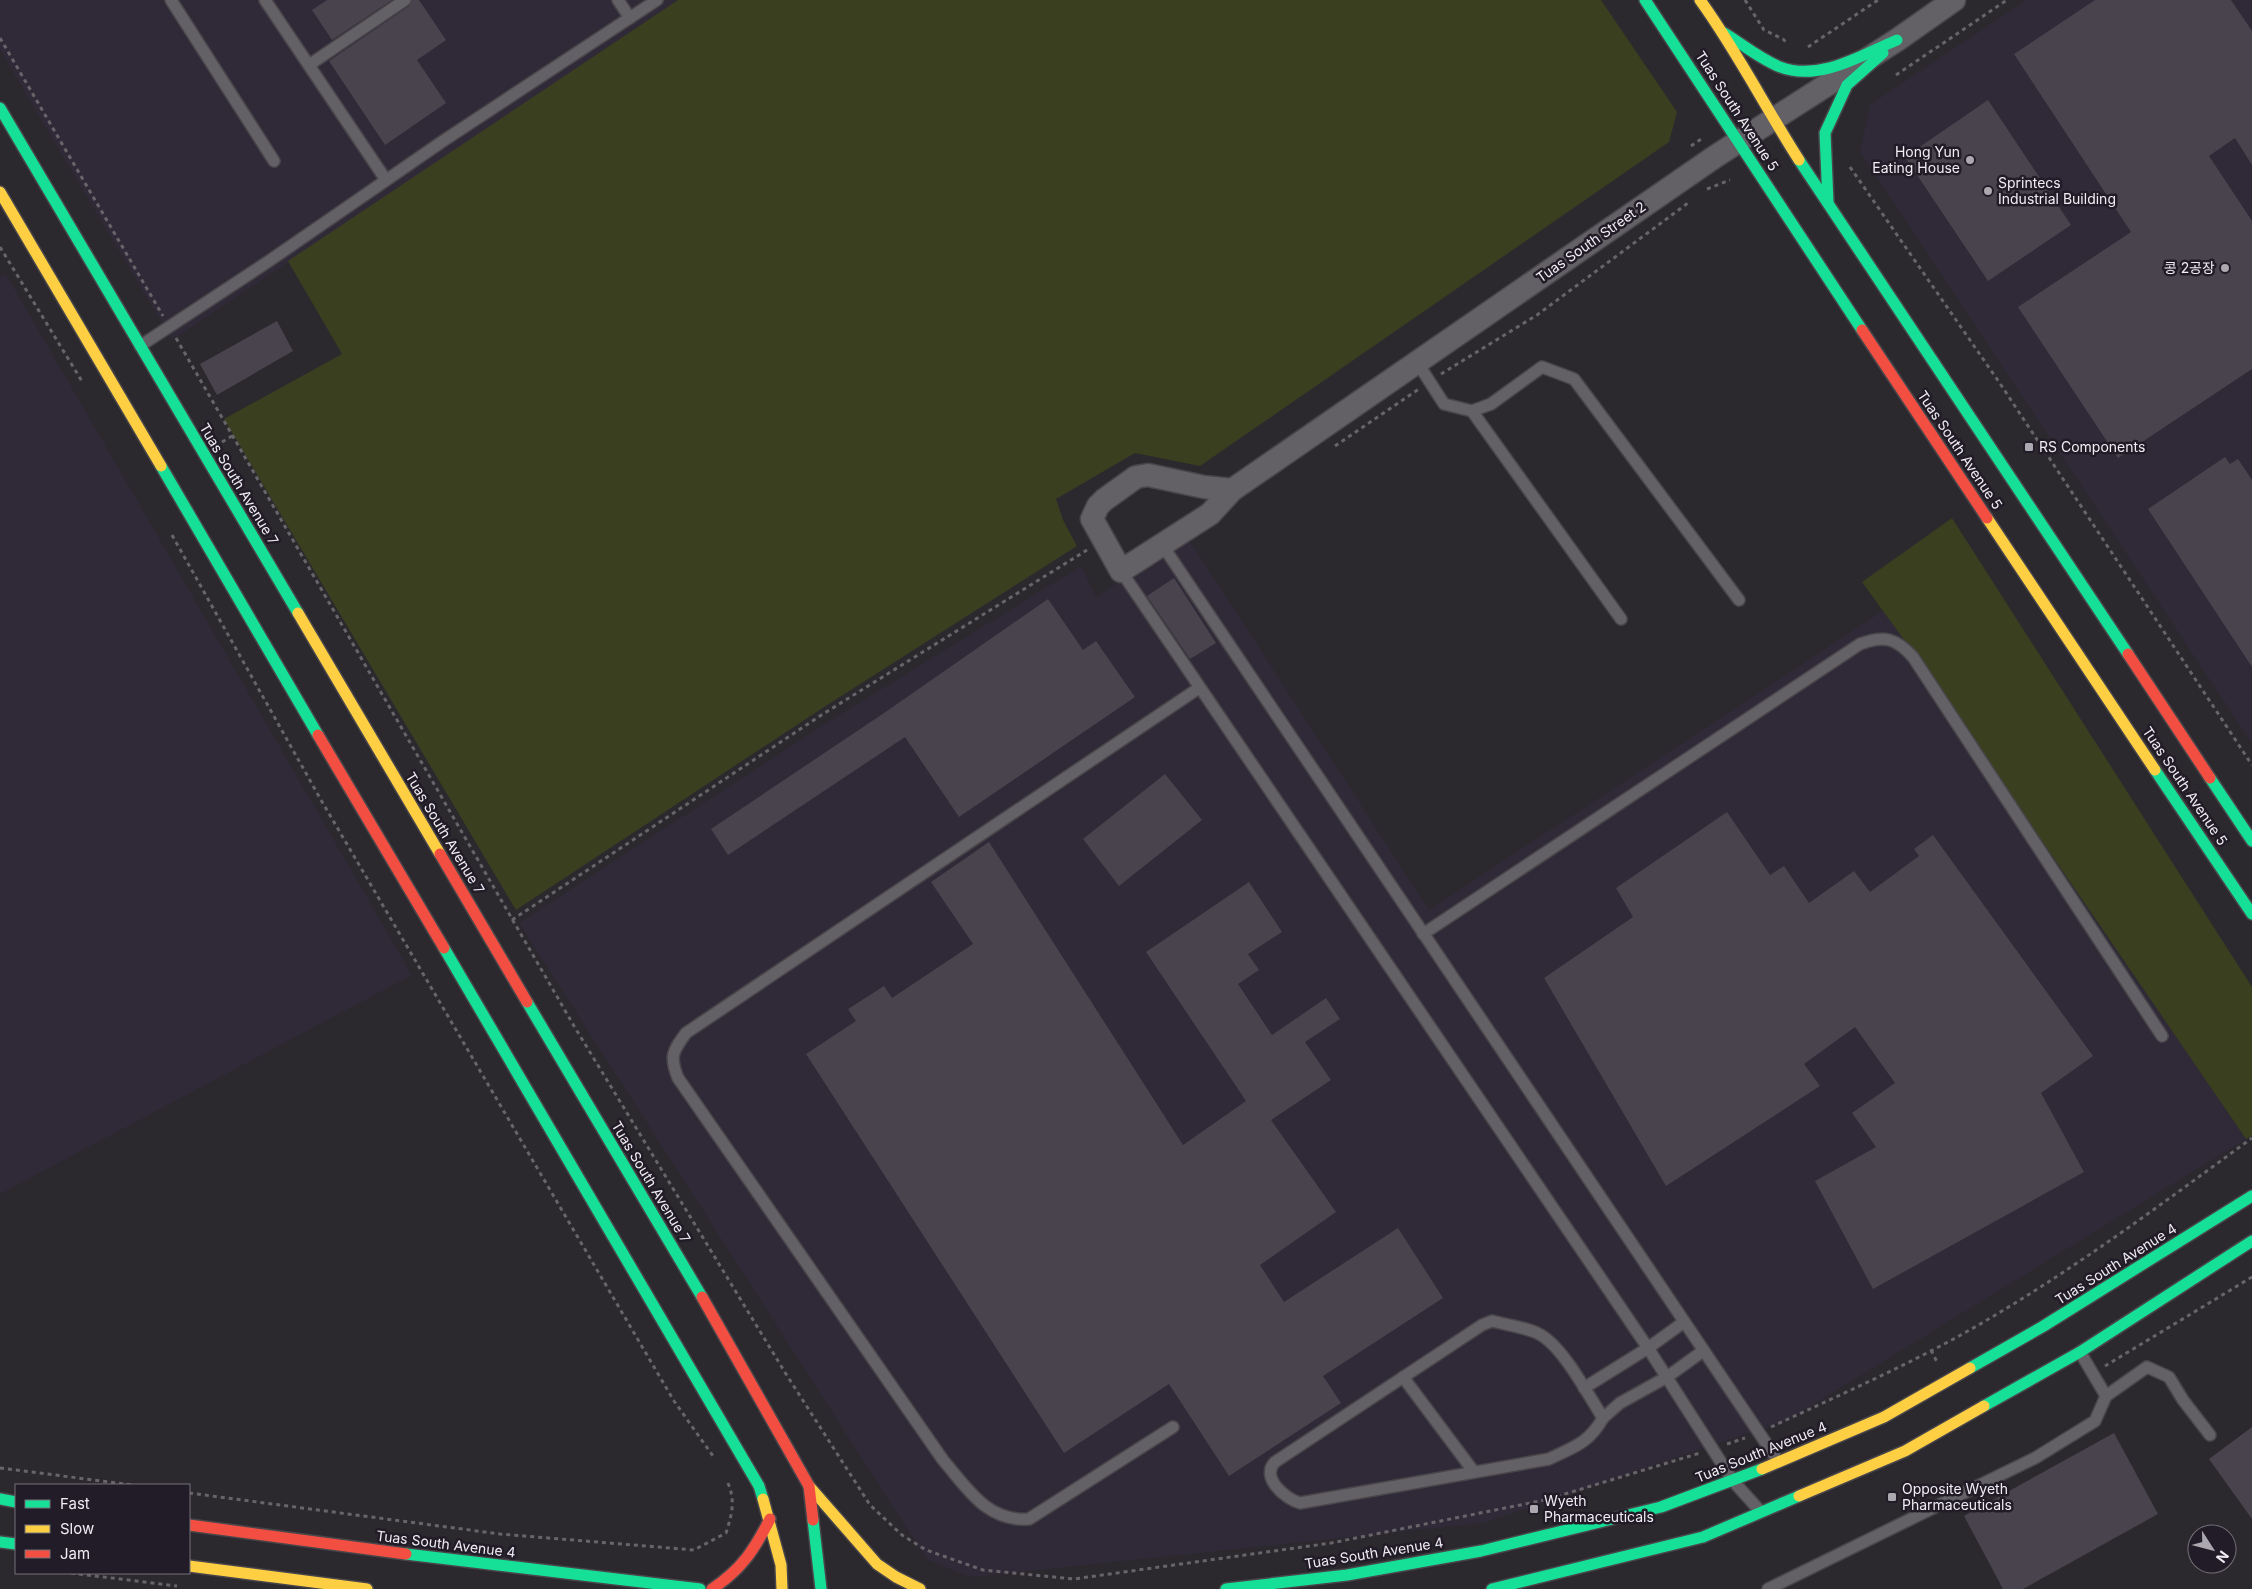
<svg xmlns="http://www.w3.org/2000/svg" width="2252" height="1589" viewBox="0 0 2252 1589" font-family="Inter,'Noto Sans KR',sans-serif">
  <rect width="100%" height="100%" fill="#2b292e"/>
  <!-- built -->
  <g fill="#302a38">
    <path d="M 0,0 L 678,0 L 172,340 L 0,50 Z"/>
    <path d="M 2027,0 L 2252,0 L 2252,743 L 1860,152 L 1870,105 Z"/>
    <path d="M 6,274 L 412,975 L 0,1194 L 0,278 Z"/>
    <path d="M 1188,538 L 1429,910 L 1883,611 L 1912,651 L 2246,1139 L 1788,1420 L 1483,1523 L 970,1577 L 927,1560 L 519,923 L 825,724 L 1081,566 L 1096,597 Z"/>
  </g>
  <!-- green -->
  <g fill="#3a3f20">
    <path d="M 678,0 L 1601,0 L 1677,112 L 1669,142 L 1200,466 L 1135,453 L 1056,499 L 1063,520 L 1077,546 L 821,709 L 516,910 L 224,419 L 342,354 L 288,261 Z"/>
    <path d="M 1952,518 L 2252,987 L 2252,1136 L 2246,1139 L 1912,651 L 1862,582 Z"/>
  </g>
  <!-- building -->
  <g fill="#48434c">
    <path d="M 327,0 L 392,0 L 332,40 L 312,10 Z"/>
    <path d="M 412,0 L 419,0 L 446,40 L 417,60 L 446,103 L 385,145 L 329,61 L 409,6 Z"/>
    <path d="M 2095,0 L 2231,0 L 2252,31 L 2252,165 L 2235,138 L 2209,156 L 2252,221 L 2252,369 L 2118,458 L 2018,307 L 2131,232 L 2014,54 Z"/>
    <path d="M 1988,100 L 2071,225 L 1988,281 L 1905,157 Z"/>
    <path d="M 277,321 L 293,351 L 217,395 L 200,364 Z"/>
    <path d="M 2225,457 L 2230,464 L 2238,459 L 2252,480 L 2252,667 L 2148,509 Z"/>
    <path d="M 1174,578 L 1216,643 L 1190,659 L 1147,596 Z"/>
    <path d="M 1048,599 L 1083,650 L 1096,641 L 1135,697 L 959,817 L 905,737 L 728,855 L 711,829 L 887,711 Z"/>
    <path d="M 1165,774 L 1202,820 L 1119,886 L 1083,839 Z"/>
    <path d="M 1727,812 L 1770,875 L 1784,866 L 1809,903 L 1854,871 L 1870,892 L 1919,856 L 1914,849 L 1933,835 L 2093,1056 L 2041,1093 L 2084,1172 L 1873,1289 L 1815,1181 L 1876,1147 L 1852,1113 L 1895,1083 L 1855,1027 L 1804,1064 L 1820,1086 L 1666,1186 L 1544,978 L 1633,917 L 1616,888 Z"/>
    <path d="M 989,842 L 1183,1145 L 1246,1101 L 1146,952 L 1249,882 L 1282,932 L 1248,954 L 1259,970 L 1238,984 L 1272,1035 L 1326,998 L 1340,1019 L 1305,1042 L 1331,1080 L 1271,1120 L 1336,1212 L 1260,1265 L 1284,1302 L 1398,1228 L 1443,1298 L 1323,1376 L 1341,1403 L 1229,1476 L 1169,1384 L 1064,1453 L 806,1054 L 856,1021 L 848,1009 L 884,986 L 892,998 L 973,944 L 931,882 Z"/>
    <path d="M 2252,1427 L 2252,1519 L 2209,1459 Z"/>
    <path d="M 2114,1433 L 2158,1514 L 2023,1589 L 2003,1589 L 1964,1516 Z"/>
  </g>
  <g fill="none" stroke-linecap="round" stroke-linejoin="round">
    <!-- lane casing -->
    <g stroke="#48464a" stroke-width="14">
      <g id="lane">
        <path d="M 171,0 L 274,161"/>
        <path d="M 265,0 L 386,180"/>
        <path d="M 618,0 L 630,18"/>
        <path d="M 309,65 L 405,0"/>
        <path d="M 140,346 L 269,261 L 443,141 L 657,0"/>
        <path d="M 1417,362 L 1444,404 L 1472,411 L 1491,404 L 1542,367 L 1574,379 L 1739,600"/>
        <path d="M 1472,411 L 1621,619"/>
        <path d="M 1163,546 L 1778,1461"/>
        <path d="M 1121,571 L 1648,1348 L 1733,1481 L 1761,1512"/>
        <path d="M 1423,934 L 1860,644 C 1884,635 1896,638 1913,657 L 2162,1036"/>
        <path d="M 1492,1321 C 1507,1325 1524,1327 1537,1333 C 1562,1344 1588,1395 1603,1418 C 1589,1443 1574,1447 1549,1459 L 1300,1503 C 1285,1499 1260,1477 1275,1462 L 1482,1325 Z"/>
        <path d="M 1403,1377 L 1474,1472"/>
        <path d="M 1584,1388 L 1648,1348 L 1684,1322"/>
        <path d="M 2106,1396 L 2147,1367 L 2169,1377 L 2183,1400 L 2210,1435"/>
        <path d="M 1603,1418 L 1620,1403 L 1667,1377 L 1703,1351"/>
        <path d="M 1173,1427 L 1029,1519 C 987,1522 968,1489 943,1460 L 678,1078 C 669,1056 673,1051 686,1033 L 1199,688"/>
        <path d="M 1768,1589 L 2035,1458 L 2095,1421 L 2106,1396 L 2080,1352"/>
      </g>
    </g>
    <!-- street casing -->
    <g stroke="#48464a" stroke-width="25">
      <path id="street" d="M 1232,490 L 1204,487 L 1148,475 L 1136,477 L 1104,500 L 1098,506 L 1092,519 L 1121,571 L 1210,514 L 1232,490 L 1716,156 L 1897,40 L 1954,0"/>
    </g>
    <!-- fast casing -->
    <g stroke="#48464a" stroke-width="14">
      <g id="fast">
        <path d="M 1645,0 L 1862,330"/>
        <path d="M 1724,33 C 1742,44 1760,59 1780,67 C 1820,82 1861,55 1897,40"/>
        <path d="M 0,108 L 298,613"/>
        <path d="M 1799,160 L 2128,654"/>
        <path d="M 1828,202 L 1825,133 L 1847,85 L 1883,53"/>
        <path d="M 161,466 L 318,735"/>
        <path d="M 2155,770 L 2252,914"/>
        <path d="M 2210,778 L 2252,841"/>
        <path d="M 444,948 L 759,1486 L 763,1499"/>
        <path d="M 527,1002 L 702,1297"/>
        <path d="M 1970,1368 L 2042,1327 L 2252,1196"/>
        <path d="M 1984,1406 L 2080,1352 L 2252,1241"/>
        <path d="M 0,1499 L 16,1502"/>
        <path d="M 813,1520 L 821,1589"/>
        <path d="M 0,1542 L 16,1544"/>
        <path d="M 406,1554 L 700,1589"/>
        <path d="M 1226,1589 L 1347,1575 L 1481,1551 L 1661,1507 L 1762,1469"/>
        <path d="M 1492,1589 L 1703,1537 L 1799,1496"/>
      </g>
    </g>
    <!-- slow casing -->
    <g stroke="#48464a" stroke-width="14">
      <g id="slow">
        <path d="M 1700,0 C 1737,51 1765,107 1799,160"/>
        <path d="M 0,192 L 161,466"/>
        <path d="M 1987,518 L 2155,770"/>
        <path d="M 298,613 L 440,854"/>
        <path d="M 1762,1469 L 1884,1417 L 1970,1368"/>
        <path d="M 809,1486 L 877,1564 L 896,1577 L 920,1589"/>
        <path d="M 1799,1496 L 1905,1451 L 1984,1406"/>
        <path d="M 763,1499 L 781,1565 L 782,1589"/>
        <path d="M 189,1566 L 367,1589"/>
      </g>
    </g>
    <!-- jam casing -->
    <g stroke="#48464a" stroke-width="14">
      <g id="jam">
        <path d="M 1862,330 L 1987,518"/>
        <path d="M 2128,654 L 2210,778"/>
        <path d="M 318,735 L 444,948"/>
        <path d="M 440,854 L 527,1002"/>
        <path d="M 702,1297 L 809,1486 L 813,1520"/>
        <path d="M 189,1525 L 406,1554"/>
        <path d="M 712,1589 C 742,1569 754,1550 770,1519"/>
      </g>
    </g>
    <!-- path -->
    <g stroke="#67656a" stroke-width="3" stroke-dasharray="4 4" stroke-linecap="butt">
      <path d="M 1745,0 L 1764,30 L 1783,39 L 1787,43"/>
      <path d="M 0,38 L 163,316"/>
      <path d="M 1808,47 L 1878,0"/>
      <path d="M 1896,75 L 2007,0"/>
      <path d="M 1691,146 L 1704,137"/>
      <path d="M 1850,167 L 1999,382 L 2252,765"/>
      <path d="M 1707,189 L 1730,180"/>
      <path d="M 0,247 L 83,383"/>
      <path d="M 176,338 L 574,1026 L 786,1374 L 870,1505 L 902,1535 L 926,1550 L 983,1570 L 1074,1579 L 1331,1543 L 1545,1500 L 1700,1453"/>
      <path d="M 1441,374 L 1537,315 L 1688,203"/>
      <path d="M 222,442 L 232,436"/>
      <path d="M 1335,446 L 1419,389"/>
      <path d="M 172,535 L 321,800 L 674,1401 L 713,1456"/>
      <path d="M 512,920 L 823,714 L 1087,550"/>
      <path d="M 1931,1350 L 1937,1362"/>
      <path d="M 2105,1366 L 2252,1277"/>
      <path d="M 1771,1427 C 1846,1392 1922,1359 1992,1317 C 2083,1263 2167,1200 2252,1138"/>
      <path d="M 1727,1444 L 1745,1438"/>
      <path d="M 0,1468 L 133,1485"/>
      <path d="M 189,1493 L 500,1534 L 694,1550 L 726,1533 C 732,1514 736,1500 727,1481"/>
      <path d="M 71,1573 L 177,1586"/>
    </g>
    <!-- lane -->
    <use href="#lane" stroke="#636166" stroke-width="11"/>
    <!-- street -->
    <use href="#street" stroke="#636166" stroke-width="22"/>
    <!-- fast -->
    <use href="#fast" stroke="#16e098" stroke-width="11"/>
    <!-- slow -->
    <use href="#slow" stroke="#ffcf43" stroke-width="11"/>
    <!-- jam -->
    <use href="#jam" stroke="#f24e42" stroke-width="11"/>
  </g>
  <!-- markers -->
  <g fill="#aba8af" stroke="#211c27" stroke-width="2">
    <circle cx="1970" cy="160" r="5"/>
    <circle cx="1988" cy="191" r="5"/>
    <circle cx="2225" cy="268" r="5"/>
    <rect x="2024" y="442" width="10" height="10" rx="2.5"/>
    <rect x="1887" y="1492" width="10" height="10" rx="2.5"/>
    <rect x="1529" y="1504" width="10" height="10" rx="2.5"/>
  </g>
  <g text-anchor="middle" stroke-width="5" stroke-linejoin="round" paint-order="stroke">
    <!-- street labels -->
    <g font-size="14" fill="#f0edf4" stroke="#211c27">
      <text transform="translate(1737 111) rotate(57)" y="5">Tuas South Avenue 5</text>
      <text transform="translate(1591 242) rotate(-35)" y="5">Tuas South Street 2</text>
      <text transform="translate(1960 450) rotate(56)" y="5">Tuas South Avenue 5</text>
      <text transform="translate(239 484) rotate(59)" y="5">Tuas South Avenue 7</text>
      <text transform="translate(2185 786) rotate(56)" y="5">Tuas South Avenue 5</text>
      <text transform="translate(445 833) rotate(59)" y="5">Tuas South Avenue 7</text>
      <text transform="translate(651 1182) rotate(59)" y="5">Tuas South Avenue 7</text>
      <text transform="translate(2116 1264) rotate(-32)" y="5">Tuas South Avenue 4</text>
      <text transform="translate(1761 1452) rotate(-22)" y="5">Tuas South Avenue 4</text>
      <text transform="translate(446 1544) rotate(7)" y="5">Tuas South Avenue 4</text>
      <text transform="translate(1374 1553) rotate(-9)" y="5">Tuas South Avenue 4</text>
    </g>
    <!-- poi labels -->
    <g font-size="14" fill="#f0edf4" stroke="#211c27" text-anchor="start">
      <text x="1960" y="157" text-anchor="end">Hong Yun<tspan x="1960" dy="16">Eating House</tspan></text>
      <text x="1998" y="188">Sprintecs<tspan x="1998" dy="16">Industrial Building</tspan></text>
      <text x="2215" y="273" text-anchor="end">콩 2공장</text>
      <text x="2039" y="452">RS Components</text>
      <text x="1902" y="1494">Opposite Wyeth<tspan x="1902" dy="16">Pharmaceuticals</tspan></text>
      <text x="1544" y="1506">Wyeth<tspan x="1544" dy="16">Pharmaceuticals</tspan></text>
    </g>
  </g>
  <!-- legend -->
  <rect x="15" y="1484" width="175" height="90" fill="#211c27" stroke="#747079"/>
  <rect x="25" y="1500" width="25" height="8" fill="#16e098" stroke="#747079"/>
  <text x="60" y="1509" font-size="15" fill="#f0edf4">Fast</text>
  <rect x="25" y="1525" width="25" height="8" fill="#ffcf43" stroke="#747079"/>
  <text x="60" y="1534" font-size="15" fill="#f0edf4">Slow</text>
  <rect x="25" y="1550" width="25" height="8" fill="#f24e42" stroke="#747079"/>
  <text x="60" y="1559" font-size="15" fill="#f0edf4">Jam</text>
  <!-- north arrow -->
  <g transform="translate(2212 1549) rotate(126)"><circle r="24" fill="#211c27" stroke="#747079"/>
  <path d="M0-4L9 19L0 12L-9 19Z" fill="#aba8af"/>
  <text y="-8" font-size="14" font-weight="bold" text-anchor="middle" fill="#f0edf4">N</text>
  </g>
</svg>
